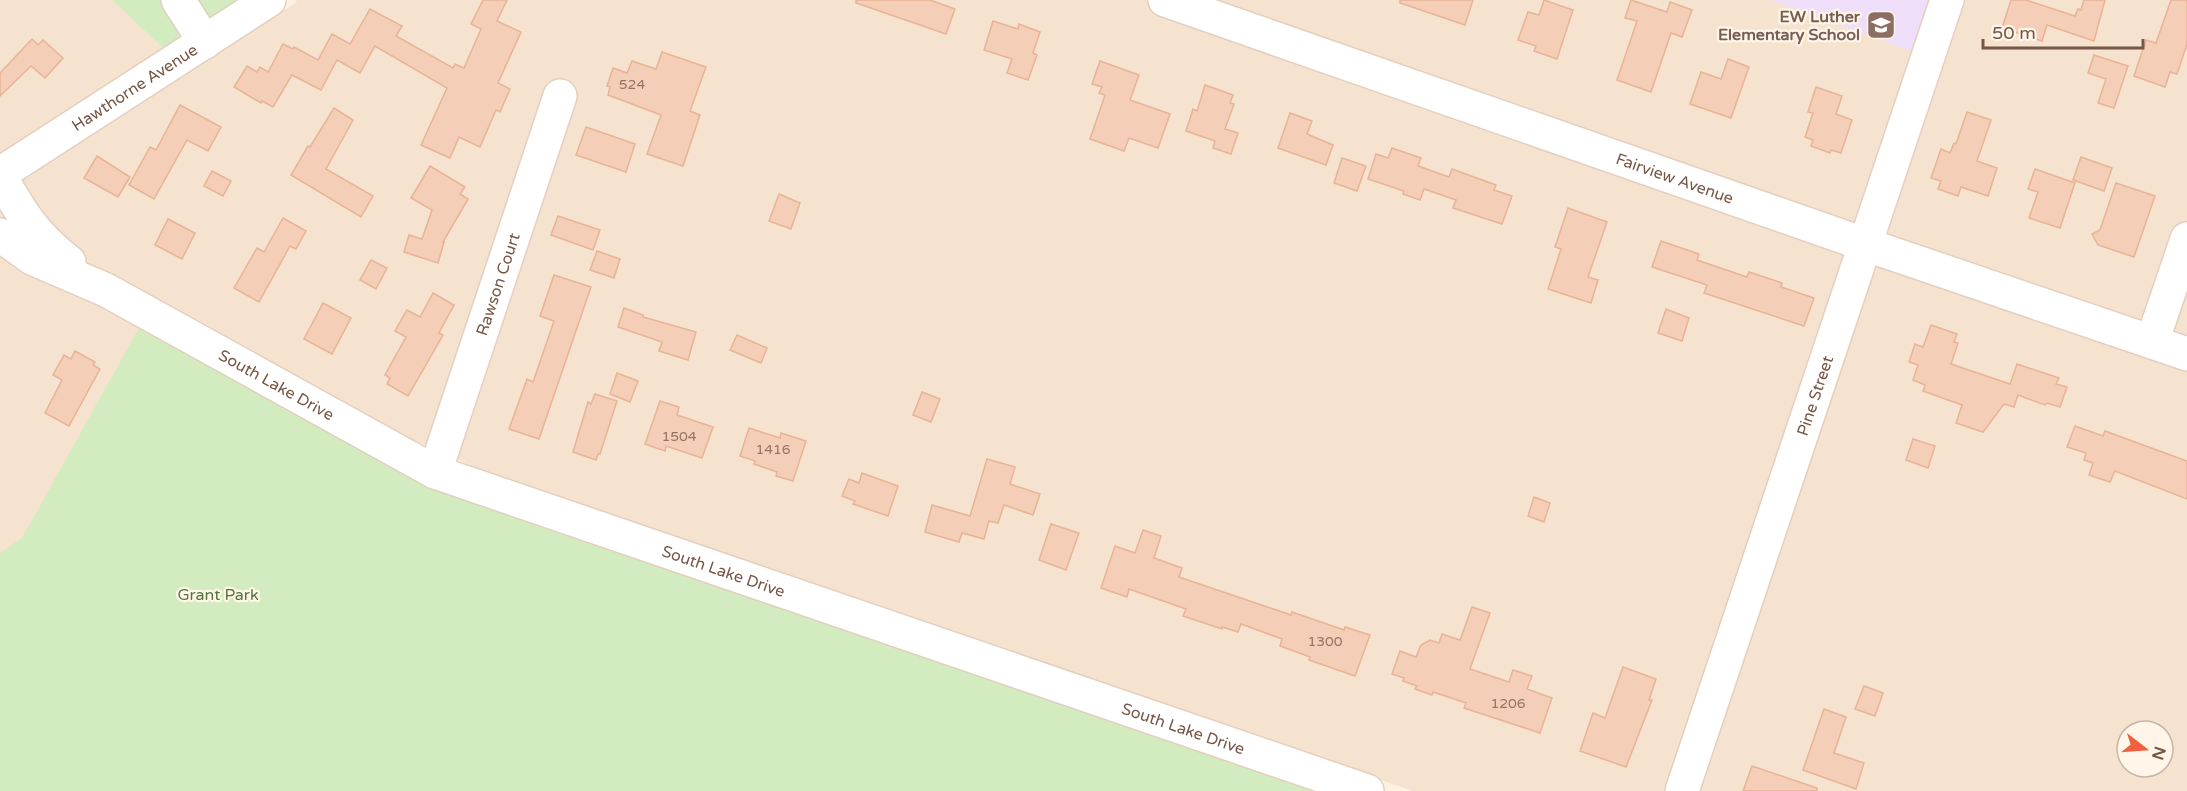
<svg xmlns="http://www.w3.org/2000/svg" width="2187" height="791" viewBox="0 0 2187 791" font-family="'Varela Round',sans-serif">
  <rect width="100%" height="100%" fill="#fdf2e1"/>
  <!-- residential -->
  <path fill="#f5e3cf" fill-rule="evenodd" d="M 0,0 L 112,0 L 189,72 L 297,2 L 295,0 L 2187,0 L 2187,791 L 1413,791 L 765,569 L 477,468 L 414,440 L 155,302 L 22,539 L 0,553 ZM 2127,731 L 2163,731 L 2163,767 L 2127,767 Z"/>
  <!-- education -->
  <path fill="#efdefa" d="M 1772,0 L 1929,0 L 1911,51 Z"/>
  <!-- green -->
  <g fill="#d2ecbf">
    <path d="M 112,0 L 238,0 L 163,48 Z"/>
    <path d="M 139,328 L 439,490 L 1319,791 L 0,791 L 0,553 L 22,538 Z"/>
  </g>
  <!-- building -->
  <g fill="#f4ceb7" stroke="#e8b396" stroke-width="1.5">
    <path d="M 483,0 L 507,0 L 497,21 L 521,32 L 498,83 L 510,89 L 500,112 L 496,110 L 480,147 L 459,137 L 450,158 L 421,145 L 447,88 L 375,46 L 360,73 L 337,60 L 321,90 L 292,75 L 273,107 L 262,101 L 261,103 L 234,87 L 247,66 L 257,72 L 260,67 L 268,72 L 283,44 L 293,49 L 294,47 L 318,60 L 332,34 L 350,44 L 370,9 L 402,26 L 396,36 L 453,68 L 455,64 L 464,68 L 481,29 L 471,24 Z"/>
    <path d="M 856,0 L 930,0 L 955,9 L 946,34 L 856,3 Z"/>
    <path d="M 1400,0 L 1473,0 L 1465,25 L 1400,3 Z"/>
    <path d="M 1544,0 L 1573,10 L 1557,59 L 1534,51 L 1536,46 L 1518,40 L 1528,12 L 1539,15 Z"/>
    <path d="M 1631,0 L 1667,12 L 1670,2 L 1692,10 L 1682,37 L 1671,33 L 1651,92 L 1617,80 L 1637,21 L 1625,18 Z"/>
    <path d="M 2011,0 L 2026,0 L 2075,16 L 2078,9 L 2081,10 L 2084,0 L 2105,0 L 2094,41 L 2047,25 L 2042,41 L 2002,28 Z"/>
    <path d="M 2171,0 L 2187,0 L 2187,44 L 2177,74 L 2170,72 L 2165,87 L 2134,76 L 2146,40 L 2156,43 Z"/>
    <path d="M 993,21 L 1018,29 L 1019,24 L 1040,32 L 1033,53 L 1037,55 L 1028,80 L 1007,73 L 1012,59 L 984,50 Z"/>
    <path d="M 32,39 L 38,45 L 43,40 L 63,58 L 45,78 L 31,66 L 0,96 L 0,73 Z"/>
    <path d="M 662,52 L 706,67 L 690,111 L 700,115 L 683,166 L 647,154 L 661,115 L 608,95 L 610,87 L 607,86 L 613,68 L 627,73 L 632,61 L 656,69 Z"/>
    <path d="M 2094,55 L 2128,66 L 2114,108 L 2098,103 L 2106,79 L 2088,73 Z"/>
    <path d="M 1728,59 L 1749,67 L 1731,118 L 1690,104 L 1701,72 L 1721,79 Z"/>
    <path d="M 1100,61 L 1139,75 L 1130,100 L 1170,114 L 1158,148 L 1129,138 L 1124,151 L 1090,139 L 1105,95 L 1099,93 L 1102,87 L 1092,84 Z"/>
    <path d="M 1205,85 L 1233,95 L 1230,103 L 1234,104 L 1225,129 L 1238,133 L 1231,154 L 1213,148 L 1215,141 L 1186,131 L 1193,109 L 1197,111 Z"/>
    <path d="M 1816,87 L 1842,96 L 1836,114 L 1852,120 L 1841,153 L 1831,150 L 1830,153 L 1811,146 L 1813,140 L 1805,137 L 1813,113 L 1808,112 Z"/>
    <path d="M 180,105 L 221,127 L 208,151 L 187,140 L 154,199 L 129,185 L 150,147 L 156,150 Z"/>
    <path d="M 334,108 L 353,120 L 326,169 L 373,196 L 361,217 L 291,175 L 308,146 L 310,147 Z"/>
    <path d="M 1967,112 L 1991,120 L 1977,161 L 1997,168 L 1988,196 L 1961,187 L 1958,196 L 1938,189 L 1941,181 L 1931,178 L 1941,149 L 1950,153 L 1954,143 L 1956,144 Z"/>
    <path d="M 1290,113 L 1312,121 L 1307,134 L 1333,145 L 1326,165 L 1278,148 Z"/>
    <path d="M 586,127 L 635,144 L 626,172 L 576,155 Z"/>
    <path d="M 1392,148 L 1421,158 L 1418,166 L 1449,177 L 1452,169 L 1496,185 L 1494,190 L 1512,196 L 1502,224 L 1453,208 L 1456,200 L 1424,189 L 1420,200 L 1403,194 L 1404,191 L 1368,179 L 1376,154 L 1388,158 Z"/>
    <path d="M 97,156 L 130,177 L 118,197 L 84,178 Z"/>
    <path d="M 2081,157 L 2112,168 L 2104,191 L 2073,180 Z"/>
    <path d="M 1342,158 L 1366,166 L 1357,191 L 1334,183 Z"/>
    <path d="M 430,166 L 465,187 L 460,194 L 468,199 L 443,242 L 444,242 L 438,263 L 404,252 L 409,235 L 422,239 L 432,210 L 411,198 Z"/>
    <path d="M 2035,169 L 2075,183 L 2060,228 L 2029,218 L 2038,192 L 2028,189 Z"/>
    <path d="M 212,171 L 231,181 L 223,196 L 204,186 Z"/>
    <path d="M 2116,183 L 2155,196 L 2134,257 L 2098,245 L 2092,234 L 2100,230 Z"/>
    <path d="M 779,194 L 800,203 L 791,229 L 769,221 Z"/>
    <path d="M 1568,208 L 1607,222 L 1588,277 L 1598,280 L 1591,303 L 1548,289 L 1561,249 L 1555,247 Z"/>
    <path d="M 558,216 L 600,230 L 593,250 L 551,235 Z"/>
    <path d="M 283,218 L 306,231 L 296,249 L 290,246 L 259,302 L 234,288 L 257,248 L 264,252 Z"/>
    <path d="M 168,219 L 195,233 L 182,259 L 155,245 Z"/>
    <path d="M 1661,241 L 1699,254 L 1697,260 L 1747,277 L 1749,272 L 1782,283 L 1781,287 L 1814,298 L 1804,326 L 1704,293 L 1707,285 L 1652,267 Z"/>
    <path d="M 597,251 L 620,259 L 614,278 L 590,270 Z"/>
    <path d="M 371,260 L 387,268 L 376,289 L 360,280 Z"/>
    <path d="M 554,275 L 591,287 L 539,439 L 509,429 L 527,379 L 533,382 L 554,321 L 540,316 Z"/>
    <path d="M 433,293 L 454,305 L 439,333 L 443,335 L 408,396 L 387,384 L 390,378 L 385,375 L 406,337 L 395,331 L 407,310 L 420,317 Z"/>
    <path d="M 323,303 L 351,318 L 332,354 L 304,339 Z"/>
    <path d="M 624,308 L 643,315 L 643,317 L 696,332 L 688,360 L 659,351 L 662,342 L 618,327 Z"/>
    <path d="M 1666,309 L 1689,318 L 1682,341 L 1658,333 Z"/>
    <path d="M 1931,325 L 1957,334 L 1954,342 L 1958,343 L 1951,364 L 2010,384 L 2017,364 L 2059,378 L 2056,384 L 2067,387 L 2060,407 L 2047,403 L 2045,405 L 2018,395 L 2014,407 L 2004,404 L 1983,432 L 1956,423 L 1962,405 L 1923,391 L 1925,385 L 1913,380 L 1918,365 L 1909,362 L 1915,344 L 1923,347 Z"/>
    <path d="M 737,335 L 767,348 L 761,363 L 730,350 Z"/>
    <path d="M 75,351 L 95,362 L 93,365 L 100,369 L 69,426 L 45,413 L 62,380 L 53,375 L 64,355 L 71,359 Z"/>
    <path d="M 617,373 L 638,381 L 630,402 L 610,394 Z"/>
    <path d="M 922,392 L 940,399 L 931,422 L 913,415 Z"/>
    <path d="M 595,394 L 617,401 L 600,454 L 598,454 L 596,460 L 573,452 L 588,402 L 591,404 Z"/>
    <path d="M 660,401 L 679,407 L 677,415 L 713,427 L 702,458 L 666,446 L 665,451 L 645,444 Z"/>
    <path d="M 2075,426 L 2103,436 L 2105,431 L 2187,461 L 2187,499 L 2115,471 L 2110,482 L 2089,475 L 2093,463 L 2084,460 L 2086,453 L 2067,447 Z"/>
    <path d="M 749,428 L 780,438 L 781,433 L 806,441 L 793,481 L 776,476 L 777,472 L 754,464 L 755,461 L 740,456 Z"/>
    <path d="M 1913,439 L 1935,446 L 1928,468 L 1906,460 Z"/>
    <path d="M 987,459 L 1015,467 L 1010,484 L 1040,494 L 1033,515 L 1004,505 L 998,523 L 989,521 L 984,539 L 962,533 L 959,542 L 925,532 L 932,505 L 970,516 Z"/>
    <path d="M 862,473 L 898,486 L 888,516 L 853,504 L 855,501 L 842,496 L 849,479 L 859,483 Z"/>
    <path d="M 1534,497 L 1550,503 L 1544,522 L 1528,516 Z"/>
    <path d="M 1051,524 L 1079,533 L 1066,570 L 1039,560 Z"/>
    <path d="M 1143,530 L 1161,536 L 1154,558 L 1182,568 L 1179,577 L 1291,615 L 1292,612 L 1344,630 L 1345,627 L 1370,635 L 1355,676 L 1309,660 L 1310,657 L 1280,646 L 1282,639 L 1241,624 L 1238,632 L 1222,627 L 1222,629 L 1183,616 L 1186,609 L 1129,589 L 1127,597 L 1101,588 L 1115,546 L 1135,553 Z"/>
    <path d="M 1472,607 L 1490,613 L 1470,669 L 1509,682 L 1513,670 L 1532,676 L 1527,689 L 1552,698 L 1540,733 L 1464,708 L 1466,703 L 1433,692 L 1432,695 L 1415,689 L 1417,686 L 1403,681 L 1404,678 L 1392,674 L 1400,651 L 1416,657 L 1421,645 L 1430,640 L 1439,643 L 1442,634 L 1460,640 Z"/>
    <path d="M 1623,667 L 1656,679 L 1649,700 L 1652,700 L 1626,767 L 1580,751 L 1593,713 L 1605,718 Z"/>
    <path d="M 1864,686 L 1883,693 L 1875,716 L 1855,709 Z"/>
    <path d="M 1824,709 L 1846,717 L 1834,753 L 1864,763 L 1856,789 L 1803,770 Z"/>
    <path d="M 1752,766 L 1817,788 L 1817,791 L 1743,791 Z"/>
  </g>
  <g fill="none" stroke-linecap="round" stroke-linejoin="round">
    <!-- minor casing -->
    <g stroke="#e4cfbf" stroke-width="36">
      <g id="minor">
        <path d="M 178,0 L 205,42"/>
        <path id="s1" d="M 1165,0 L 1864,244 L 2187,354"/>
        <path id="s2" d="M 0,174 L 269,0"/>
        <path d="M 0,176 C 21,213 34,235 69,262"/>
        <path id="s3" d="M 0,235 L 32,258 L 106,290 L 435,472 L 1367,791"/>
        <path d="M 2152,342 L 2187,239"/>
        <path id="s4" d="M 435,472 L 560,96"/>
        <path id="s5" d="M 1682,791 L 1947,0"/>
      </g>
    </g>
    <!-- minor -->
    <use href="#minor" stroke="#fff" stroke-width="33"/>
  </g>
  <!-- icons -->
  <defs>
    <g id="school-square" transform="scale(1.5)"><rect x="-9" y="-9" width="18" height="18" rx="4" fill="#8d6e63" stroke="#fff5e8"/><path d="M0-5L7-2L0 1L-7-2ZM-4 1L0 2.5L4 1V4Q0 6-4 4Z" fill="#fff"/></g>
  </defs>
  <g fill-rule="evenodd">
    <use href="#school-square" x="1881" y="25"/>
  </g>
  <g text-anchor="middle" stroke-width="4.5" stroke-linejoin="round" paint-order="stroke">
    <!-- number labels -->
    <g font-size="14" fill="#967462">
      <text x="632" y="89">524</text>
      <text x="679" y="441">1504</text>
      <text x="773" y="454">1416</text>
      <text x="1325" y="646">1300</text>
      <text x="1508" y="708">1206</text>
    </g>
    <!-- education labels -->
    <g font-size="16" font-weight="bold" fill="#785e54" stroke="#fff5e8" text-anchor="end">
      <text x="1860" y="22">EW Luther<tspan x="1860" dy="18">Elementary School</tspan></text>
    </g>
    <!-- street labels -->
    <g font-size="16" fill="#765646" stroke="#fff5e8">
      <text dy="6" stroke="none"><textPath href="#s2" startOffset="160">Hawthorne Avenue</textPath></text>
      <text dy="6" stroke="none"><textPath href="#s1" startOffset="540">Fairview Avenue</textPath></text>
      <text dy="6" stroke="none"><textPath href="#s4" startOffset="198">Rawson Court</textPath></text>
      <text dy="6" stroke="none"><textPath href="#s3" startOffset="315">South Lake Drive</textPath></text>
      <text dy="6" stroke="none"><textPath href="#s5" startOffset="417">Pine Street</textPath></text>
      <text dy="6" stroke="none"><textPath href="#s3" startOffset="801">South Lake Drive</textPath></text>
      <text dy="6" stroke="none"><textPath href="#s3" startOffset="1287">South Lake Drive</textPath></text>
    </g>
    <!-- park labels -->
    <g font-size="16" fill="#4e773c" stroke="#fff5e8">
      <text x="218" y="600">Grant Park</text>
    </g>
  </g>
  <!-- north arrow -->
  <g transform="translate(2145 749) rotate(107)"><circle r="28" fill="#fff5e8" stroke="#c8b5a7" stroke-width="1.5"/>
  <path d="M0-4.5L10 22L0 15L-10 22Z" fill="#ef613e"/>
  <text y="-9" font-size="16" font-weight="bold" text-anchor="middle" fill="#765646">N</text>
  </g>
  <!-- scale -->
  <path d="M1983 39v9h160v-9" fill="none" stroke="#765646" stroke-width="3"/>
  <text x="1992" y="39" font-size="18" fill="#765646" stroke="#fff5e8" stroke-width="4.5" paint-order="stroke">50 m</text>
</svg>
